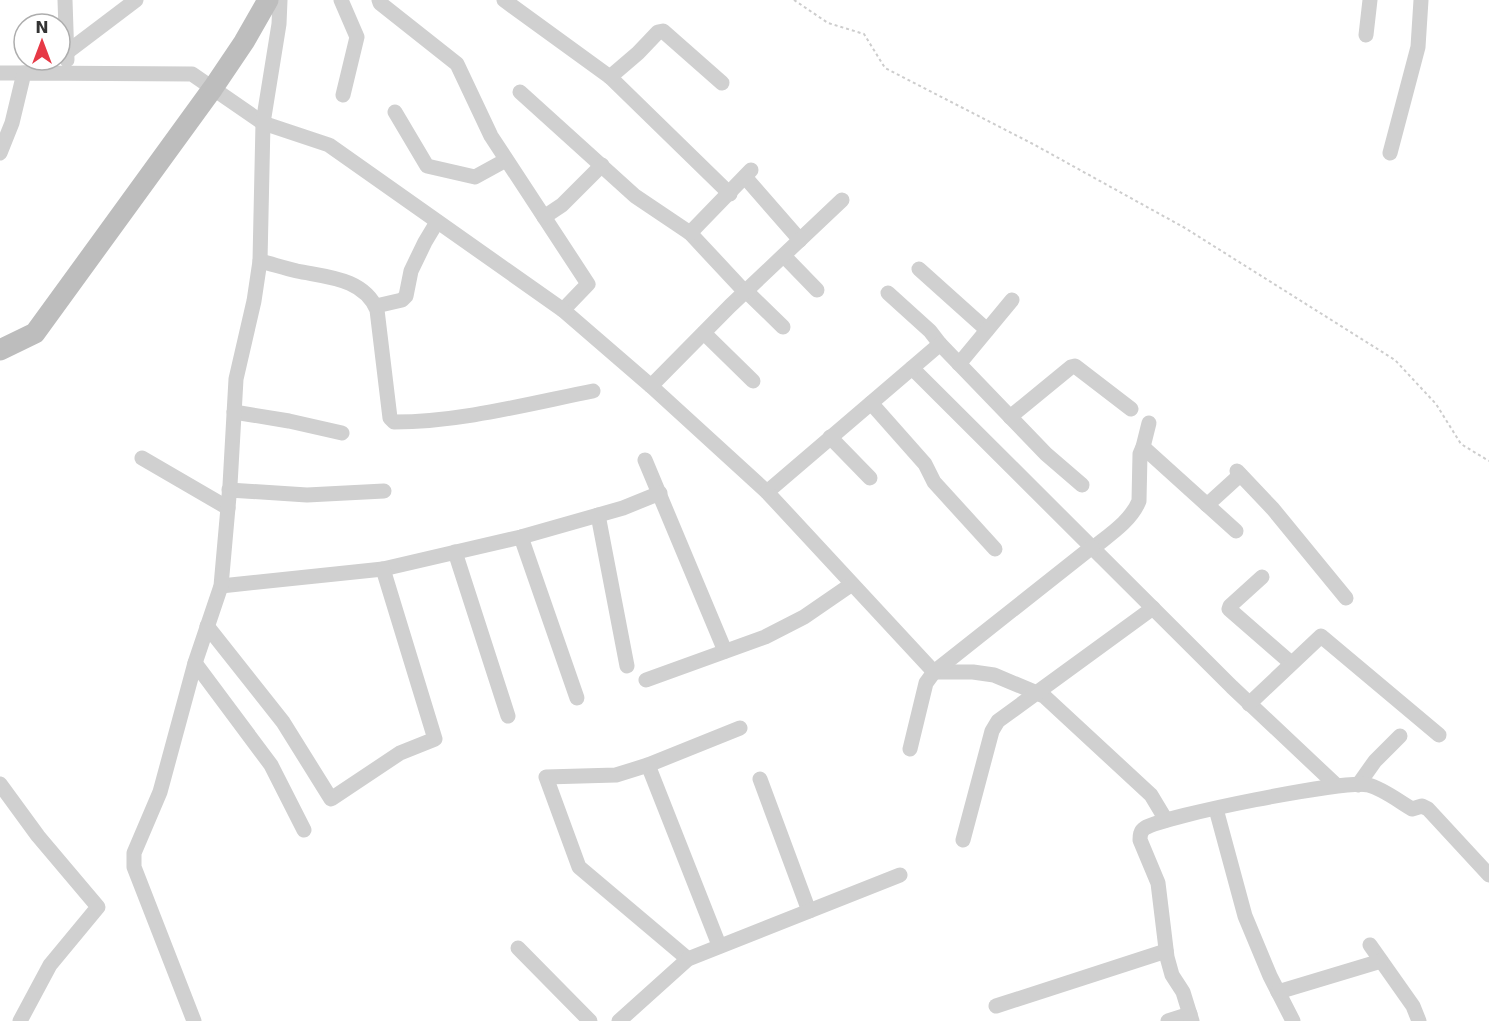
<svg xmlns="http://www.w3.org/2000/svg" width="1489" height="1021" viewBox="0 0 1489 1021" font-family="'DejaVu Sans',sans-serif">
  <rect width="100%" height="100%" fill="#fff"/>
  <g fill="none" stroke-linecap="round" stroke-linejoin="round">
    <!-- path -->
    <path stroke="#cdcdcd" stroke-width="2" stroke-dasharray="3 3" stroke-linecap="butt" d="M 794,0 L 828,23 L 864,34 L 885,68 L 1033,144 L 1185,228 L 1395,360 L 1436,404 L 1461,444 L 1489,461"/>
    <!-- street -->
    <g stroke="#d0d0d0" stroke-width="15">
      <path d="M 65,0 L 67,60"/>
      <path d="M 341,0 L 357,37 L 343,95"/>
      <path d="M 379,0 L 380,3 L 457,64 L 491,136 L 588,284 L 563,310"/>
      <path d="M 504,0 L 610,77 L 730,194"/>
      <path d="M 1366,35 L 1370,0"/>
      <path d="M 66,53 L 136,0"/>
      <path d="M 0,73 L 24,73"/>
      <path d="M 610,77 L 638,53 L 658,32 L 663,31 L 722,83"/>
      <path d="M 520,92 L 635,196 L 690,233 L 745,292"/>
      <path d="M 395,112 L 427,166 L 475,177 L 506,160"/>
      <path d="M 0,153 L 12,123 L 24,73 L 192,74 L 263,123 L 329,145 L 563,310 L 651,386 L 767,492 L 912,368 L 1232,687 L 1336,785"/>
      <path d="M 1390,153 L 1418,47 L 1421,0"/>
      <path d="M 745,177 L 800,240"/>
      <path d="M 544,217 L 562,205 L 602,165"/>
      <path d="M 690,233 L 751,170"/>
      <path d="M 784,256 L 817,290"/>
      <path d="M 260,261 C 272,264 284,268 297,271 C 326,277 364,278 377,310 L 390,418 L 394,422 C 460,422 528,404 593,391"/>
      <path d="M 919,269 L 987,330"/>
      <path d="M 746,291 L 783,327"/>
      <path d="M 888,293 L 930,331 L 940,344"/>
      <path d="M 376,306 L 402,300 L 406,296 L 411,271 L 425,242 L 437,222"/>
      <path d="M 704,333 L 753,381"/>
      <path d="M 959,364 L 1012,300"/>
      <path d="M 912,368 L 940,344 L 1046,454 L 1082,485"/>
      <path d="M 651,386 L 730,306 L 842,200"/>
      <path d="M 871,403 L 925,464 L 934,482 L 995,549"/>
      <path d="M 234,412 L 289,421 L 342,433"/>
      <path d="M 1010,417 L 1071,367 L 1075,366 L 1131,409"/>
      <path d="M 830,437 L 870,478"/>
      <path d="M 1143,447 L 1149,423"/>
      <path d="M 142,458 L 228,508"/>
      <path d="M 645,460 L 725,651"/>
      <path d="M 1237,471 L 1273,509 L 1346,598"/>
      <path d="M 229,490 L 307,495 L 384,491"/>
      <path d="M 767,492 L 934,672 L 973,672 L 994,675 L 1044,696 L 1151,795 L 1166,820"/>
      <path d="M 1207,505 L 1240,475"/>
      <path d="M 598,515 L 627,666"/>
      <path d="M 521,537 L 577,698"/>
      <path d="M 1093,548 C 1109,535 1131,521 1139,501 L 1140,454 L 1143,447 L 1236,531"/>
      <path d="M 455,552 L 508,716"/>
      <path d="M 1262,577 L 1230,606 L 1229,609 L 1291,663"/>
      <path d="M 221,586 L 383,569 L 521,537 L 623,508 L 660,493"/>
      <path d="M 207,626 L 283,722 L 331,799 L 400,753 L 435,739 L 383,569"/>
      <path d="M 195,663 L 271,765 L 304,830"/>
      <path d="M 646,680 L 765,637 L 804,617 L 852,584"/>
      <path d="M 1249,704 L 1321,636 L 1439,735"/>
      <path d="M 910,749 L 926,683 L 934,672 L 1092,547"/>
      <path d="M 648,765 L 719,945"/>
      <path d="M 760,779 L 809,911"/>
      <path d="M 0,784 L 38,836 L 98,907 L 50,965 L 20,1021"/>
      <path d="M 1358,785 L 1375,761 L 1400,736"/>
      <path d="M 1216,809 L 1245,916 L 1270,976 L 1293,1021"/>
      <path d="M 963,840 L 992,731 L 998,721 L 1153,608"/>
      <path d="M 1370,945 L 1413,1006 L 1419,1021"/>
      <path d="M 518,948 L 590,1021"/>
      <path d="M 688,959 L 579,867 L 546,777 L 616,775 L 648,765 L 740,728"/>
      <path d="M 1278,992 L 1381,961"/>
      <path d="M 996,1006 L 1166,951"/>
      <path d="M 194,1021 L 134,867 L 134,853 L 160,792 L 195,663 L 221,586 L 230,485 L 236,379 L 254,301 L 260,261 L 263,123 L 279,24 L 280,0"/>
      <path d="M 619,1021 L 688,959 L 900,875"/>
      <path d="M 1168,1021 L 1190,1014"/>
      <path d="M 1192,1021 L 1183,992 L 1172,975 L 1167,957 L 1158,883 L 1140,840 C 1140,836 1140,831 1145,828 C 1163,816 1347,779 1368,785 C 1382,788 1400,802 1412,809 L 1422,806 L 1428,809 L 1489,875"/>
    </g>
    <!-- secondary -->
    <path stroke="#bdbdbd" stroke-width="21" d="M 0,350 L 35,333 L 213,88 L 244,42 L 268,0"/>
  </g>
  <!-- north arrow -->
  <g transform="translate(42 42)"><circle r="28" fill="#ffffff" stroke="#adadad" stroke-width="1.5"/>
  <path d="M0-4.5L10 22L0 15L-10 22Z" fill="#e63946"/>
  <text y="-9" font-size="16" font-weight="bold" text-anchor="middle" fill="#333333">N</text>
  </g>
</svg>
